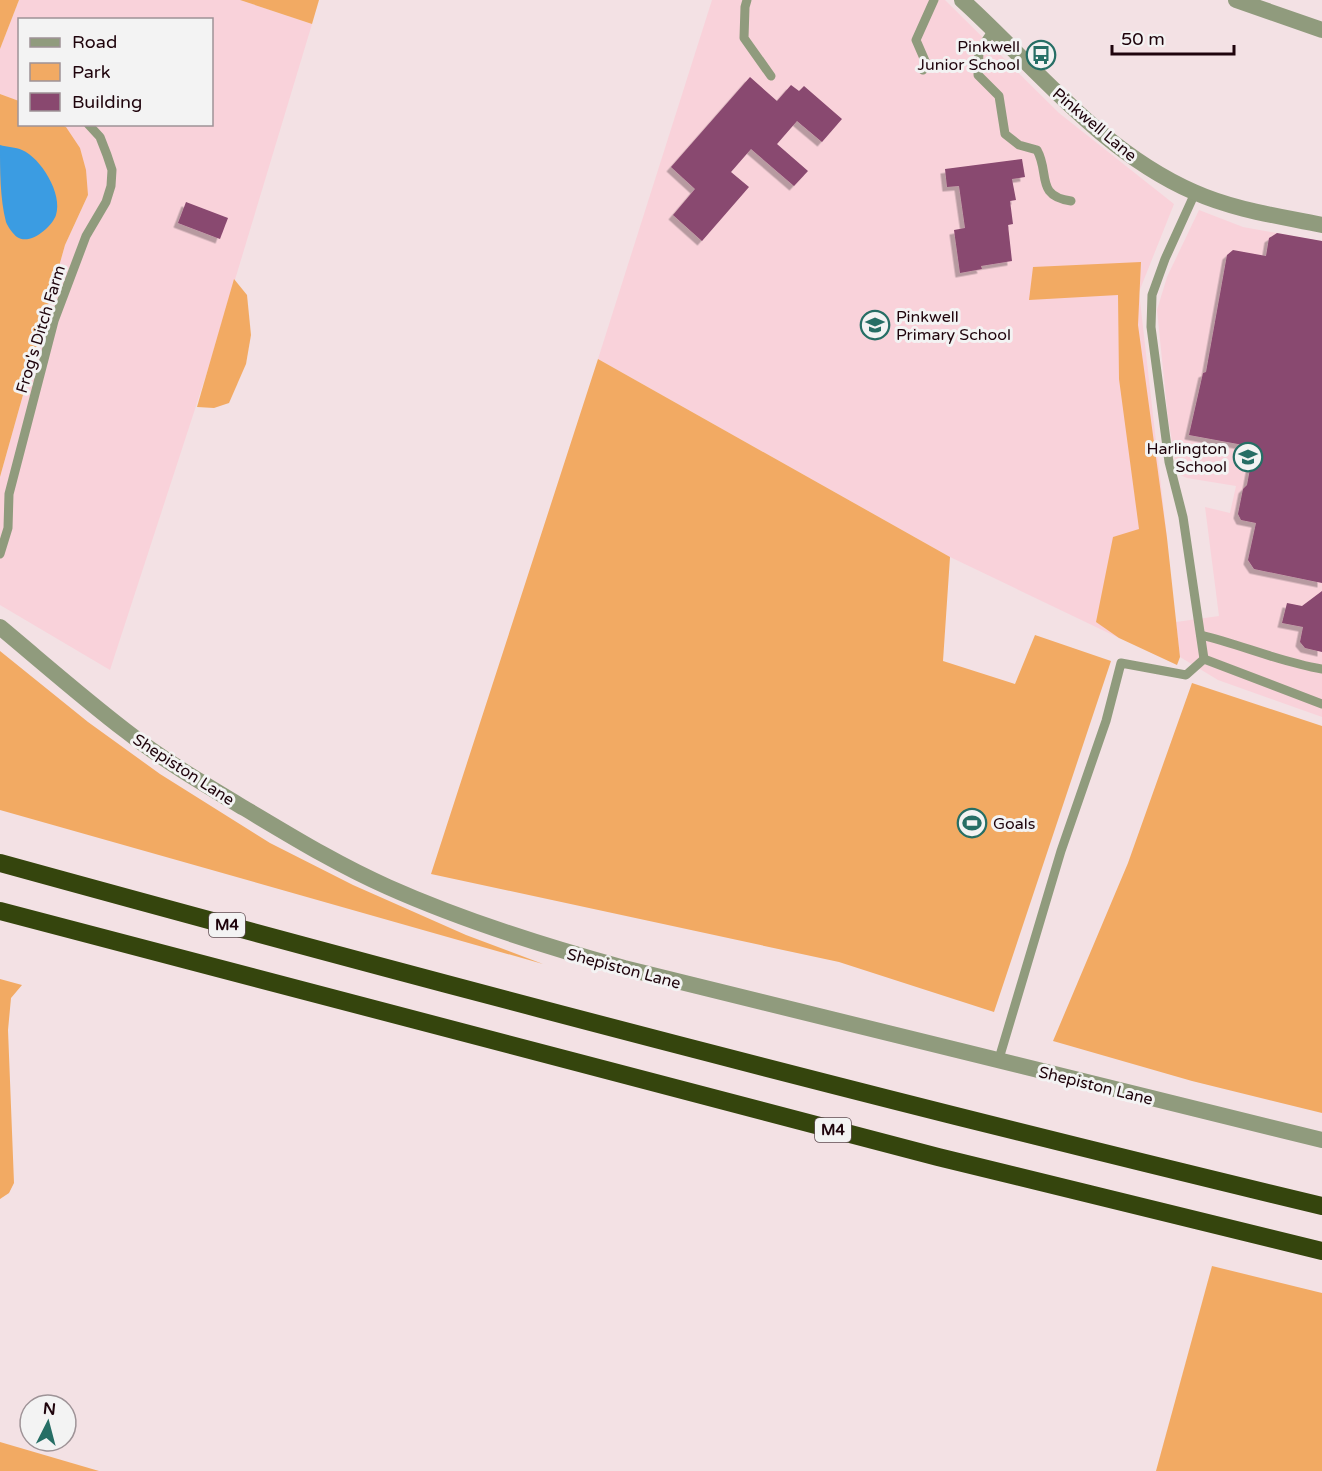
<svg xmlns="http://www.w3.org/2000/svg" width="1322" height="1471" viewBox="0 0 1322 1471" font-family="'Varela Round',sans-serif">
  <defs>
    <filter id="shadow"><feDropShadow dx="-4.5" dy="4.5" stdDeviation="0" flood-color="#0004"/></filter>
  </defs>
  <rect width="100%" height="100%" fill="#f3e1e4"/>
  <!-- built -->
  <g fill="#f9d2da">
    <path d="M 19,0 L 240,0 L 312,24 L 209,366 L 110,670 L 0,605 L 0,477 L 65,245 L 88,195 L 66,127 L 62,125 L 212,124 L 212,20 L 20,20 L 19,101 L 0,94 L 0,49 Z"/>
    <path d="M 712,0 L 945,0 L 1059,113 L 1174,204 L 1139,292 L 1167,538 L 1119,638 L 950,557 L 598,359 Z"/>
    <path d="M 1199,210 L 1243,227 L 1322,241 L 1322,717 L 1218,680 L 1180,657 L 1176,622 L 1219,616 L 1205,507 L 1230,513 L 1236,486 L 1187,478 L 1178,474 L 1168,419 L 1157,310 L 1167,277 Z"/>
  </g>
  <!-- green -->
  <g fill="#f2aa63">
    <path d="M 0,0 L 19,0 L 0,49 Z"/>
    <path d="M 240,0 L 319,0 L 312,24 Z"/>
    <path d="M 0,94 L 19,101 L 20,124 L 62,125 L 66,127 L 80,148 L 86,170 L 88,195 L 65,245 L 0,477 Z"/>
    <path d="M 1141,262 L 1138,325 L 1167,538 L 1180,657 L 1177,665 L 1119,638 L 1096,622 L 1113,537 L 1139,529 L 1119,379 L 1118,295 L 1029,300 L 1033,267 Z"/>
    <path d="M 234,279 L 247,295 L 251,335 L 246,364 L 229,403 L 214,408 L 197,407 Z"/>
    <path d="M 598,359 L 950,557 L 943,661 L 1015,684 L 1035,635 L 1111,661 L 994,1012 L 839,962 L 431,874 Z"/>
    <path d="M 0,651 L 88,722 L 160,774 L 270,843 L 353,885 L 466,935 L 543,964 L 0,810 Z"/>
    <path d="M 1192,683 L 1322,726 L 1322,1113 L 1192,1081 L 1053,1041 L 1128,863 Z"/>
    <path d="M 0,979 L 22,985 L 11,998 L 8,1030 L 14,1183 L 9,1193 L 0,1199 Z"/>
    <path d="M 1212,1266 L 1322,1293 L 1322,1471 L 1156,1471 Z"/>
    <path d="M 0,1442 L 99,1471 L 0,1471 Z"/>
  </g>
  <!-- water -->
  <path fill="#3b9ce2" d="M 0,145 C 7,147 16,147 22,150 C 41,158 63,194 56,215 C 52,227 30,246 17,237 C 13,234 8,227 6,222 C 0,199 0,170 0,145 Z"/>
  <!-- building -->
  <g fill="#89486f" filter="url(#shadow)">
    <path d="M 750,77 L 777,101 L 791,85 L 799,91 L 804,86 L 842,119 L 822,142 L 797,121 L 777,144 L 808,171 L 794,186 L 751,149 L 731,172 L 749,187 L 702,241 L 673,215 L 695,189 L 671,167 Z"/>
    <path d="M 1022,159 L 1025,177 L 1012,179 L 1016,200 L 1010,201 L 1013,224 L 1008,225 L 1012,261 L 981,266 L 982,269 L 960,273 L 954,230 L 965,228 L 959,186 L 947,187 L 945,169 Z"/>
    <path d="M 186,202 L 228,218 L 220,239 L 178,223 Z"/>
    <path d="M 1277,233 L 1322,241 L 1322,583 L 1254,569 L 1248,560 L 1256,523 L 1241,520 L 1238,514 L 1243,489 L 1247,485 L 1254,447 L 1189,435 L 1203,373 L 1206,372 L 1227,255 L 1233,250 L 1266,256 L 1269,238 Z"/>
    <path d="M 1322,591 L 1322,652 L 1305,648 L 1300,642 L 1303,627 L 1282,623 L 1287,603 L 1302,606 Z"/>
  </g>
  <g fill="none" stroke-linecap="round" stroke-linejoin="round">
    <!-- service -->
    <g stroke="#909b7d" stroke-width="9">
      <path d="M 747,0 L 745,7 L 744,38 L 771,76"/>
      <path d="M 993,30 L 979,51 L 978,75 L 999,96 L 1005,134 L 1019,145 L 1037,150 C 1050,173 1035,196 1071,201"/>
      <path d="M 923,70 L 926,63 L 916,40 L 934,0"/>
      <path d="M 1195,193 L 1165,259 L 1152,295 L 1151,327 L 1169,462 L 1183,517 L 1204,659"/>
      <path d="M 0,554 L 8,528 L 9,494 L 54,321 L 86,236 L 106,202 L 111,186 L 112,170 L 107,155 L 100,137 L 88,124"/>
      <path d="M 1201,635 C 1242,645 1280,662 1322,669"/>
      <path d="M 1204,659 L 1322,704"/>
      <path d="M 998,1062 L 1061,851 L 1106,721 L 1121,663 L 1186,675 L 1204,659"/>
    </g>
    <!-- minor -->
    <g stroke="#909b7d" stroke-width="16">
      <path d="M 962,0 C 1036,67 1100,151 1194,192 C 1234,210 1279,216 1322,225"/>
      <path d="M 1236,0 L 1322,30"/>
    </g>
    <!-- tertiary -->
    <path stroke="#909b7d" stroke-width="16" d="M 0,627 C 42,662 83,698 126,731 C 163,760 204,784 244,808 C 291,836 338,865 388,887 C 464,921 544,946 624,968 L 1322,1140"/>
    <!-- motorway -->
    <g stroke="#35450d" stroke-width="18">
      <path d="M 0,863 C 439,984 879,1100 1322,1206"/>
      <path d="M 0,911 L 938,1157 L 1322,1251"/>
    </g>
  </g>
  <!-- icons -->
  <defs>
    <g id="bus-ring" transform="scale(1.5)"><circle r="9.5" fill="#f3f3f3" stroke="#266e65" stroke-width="1.5"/><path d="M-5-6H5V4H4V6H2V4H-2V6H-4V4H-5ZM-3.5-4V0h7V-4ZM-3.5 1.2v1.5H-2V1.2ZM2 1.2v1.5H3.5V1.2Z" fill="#266e65"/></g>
    <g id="school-ring" transform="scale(1.5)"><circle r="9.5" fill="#f3f3f3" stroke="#266e65" stroke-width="1.5"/><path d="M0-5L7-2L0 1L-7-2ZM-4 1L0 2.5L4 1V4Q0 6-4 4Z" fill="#266e65"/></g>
    <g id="stadium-ring" transform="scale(1.5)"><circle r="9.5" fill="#f3f3f3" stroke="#266e65" stroke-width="1.5"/><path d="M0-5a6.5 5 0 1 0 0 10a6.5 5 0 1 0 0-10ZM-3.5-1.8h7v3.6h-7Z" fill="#266e65"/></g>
  </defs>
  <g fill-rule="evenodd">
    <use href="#bus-ring" x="1041" y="55"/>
    <use href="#school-ring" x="875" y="325"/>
    <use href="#school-ring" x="1248" y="457"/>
    <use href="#stadium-ring" x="972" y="823"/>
  </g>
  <g text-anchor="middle" stroke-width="6" stroke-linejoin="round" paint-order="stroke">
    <!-- shield labels -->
    <g fill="#f3f3f3" stroke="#5f4c51" stroke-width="1.5">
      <rect x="209" y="913" width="36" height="24" rx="4.5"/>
      <rect x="815" y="1118" width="36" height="24" rx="4.5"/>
    </g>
    <g font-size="15" font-weight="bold" fill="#1f040c">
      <text x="227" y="930">M4</text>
      <text x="833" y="1135">M4</text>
    </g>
    <!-- poi labels -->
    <g font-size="16" fill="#1f040c" stroke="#f3f3f3" text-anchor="end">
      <text x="1020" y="52">Pinkwell<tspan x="1020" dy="18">Junior School</tspan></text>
      <text x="896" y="322" text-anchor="start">Pinkwell<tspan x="896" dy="18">Primary School</tspan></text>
      <text x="1227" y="454">Harlington<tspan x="1227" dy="18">School</tspan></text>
      <text x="993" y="829" text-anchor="start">Goals</text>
    </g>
    <!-- street labels -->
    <g font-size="16" fill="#1f040c" stroke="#f3f3f3">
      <text transform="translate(1095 124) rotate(40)" y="6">Pinkwell Lane</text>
      <text transform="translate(40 329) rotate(-73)" y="6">Frog's Ditch Farm</text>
      <text transform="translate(184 769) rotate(33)" y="6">Shepiston Lane</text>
      <text transform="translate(624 968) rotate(15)" y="6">Shepiston Lane</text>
      <text transform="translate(1096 1085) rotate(14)" y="6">Shepiston Lane</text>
    </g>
  </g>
  <!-- legend -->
  <rect x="18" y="18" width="195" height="108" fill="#f3f3f3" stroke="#9e9397" stroke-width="1.5"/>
  <rect x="30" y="38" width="30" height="9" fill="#909b7d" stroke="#9e9397" stroke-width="1.5"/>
  <text x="72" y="48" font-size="18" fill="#1f040c">Road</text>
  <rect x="30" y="63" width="30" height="18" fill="#f2aa63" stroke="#9e9397" stroke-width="1.5"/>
  <text x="72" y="78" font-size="18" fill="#1f040c">Park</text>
  <rect x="30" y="93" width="30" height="18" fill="#89486f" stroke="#9e9397" stroke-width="1.5"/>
  <text x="72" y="108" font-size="18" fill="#1f040c">Building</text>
  <!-- north arrow -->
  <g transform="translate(48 1423) rotate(6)"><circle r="28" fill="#f3f3f3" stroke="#9e9397" stroke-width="1.5"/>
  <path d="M0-4.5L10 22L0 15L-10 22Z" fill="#266e65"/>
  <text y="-9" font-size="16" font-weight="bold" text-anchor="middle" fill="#1f040c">N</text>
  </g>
  <!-- scale -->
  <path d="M1112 45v9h122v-9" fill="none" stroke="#1f040c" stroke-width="3"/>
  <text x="1121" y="45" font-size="18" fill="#1f040c" stroke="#f3f3f3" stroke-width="4.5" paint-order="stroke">50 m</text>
</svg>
